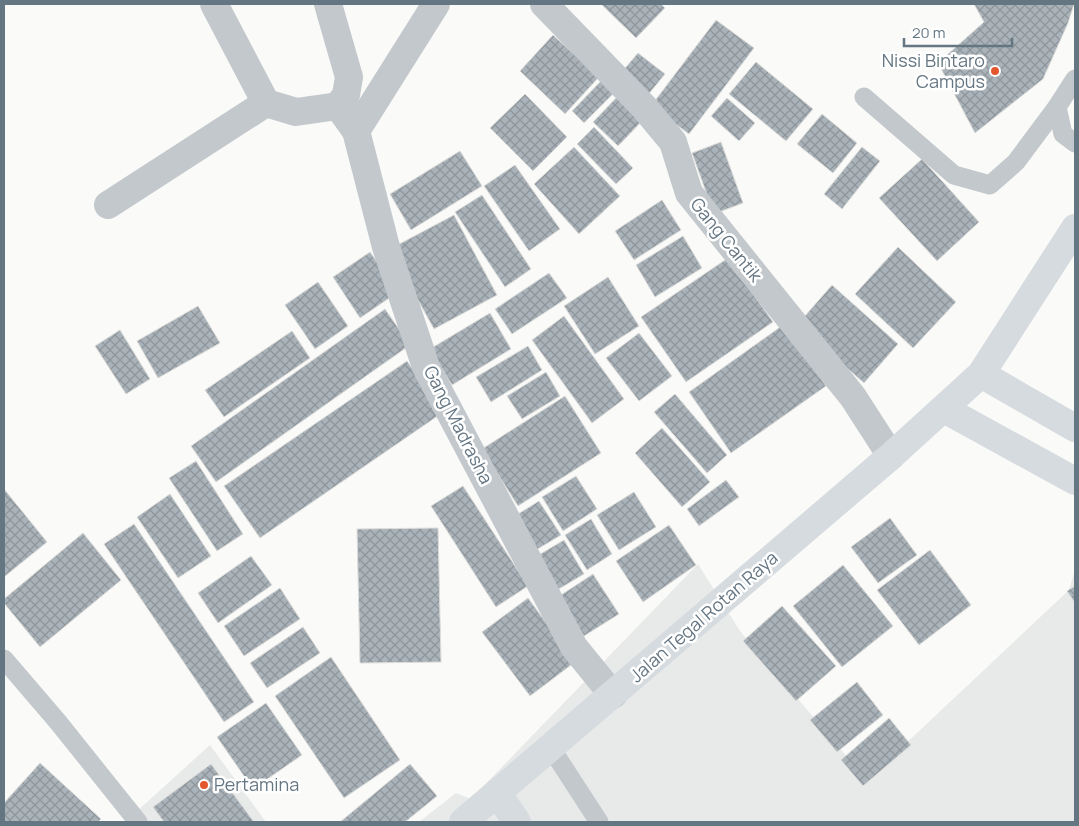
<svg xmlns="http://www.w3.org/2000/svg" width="1079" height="826" viewBox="0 0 1079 826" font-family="Manrope,sans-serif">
  <defs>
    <pattern id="building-cross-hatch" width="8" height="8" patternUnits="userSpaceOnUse" patternTransform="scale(1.25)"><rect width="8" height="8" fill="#aab3b9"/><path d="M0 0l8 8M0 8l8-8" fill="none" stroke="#8e969c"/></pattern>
  </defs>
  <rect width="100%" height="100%" fill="#fafaf8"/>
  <!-- built -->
  <g fill="#e8e9e9">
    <path d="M 698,564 L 740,631 L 867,780 L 1069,590 L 1075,570 L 1075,822 L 419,822 L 456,793 L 471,799 Z"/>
    <path d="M 210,745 L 266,822 L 125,822 Z"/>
  </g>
  <!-- building -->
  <g fill="url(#building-cross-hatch)" stroke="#dcdcda">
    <path d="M 601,4 L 661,4 L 665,8 L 636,38 Z"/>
    <path d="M 974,4 L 1074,4 L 1068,23 L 1043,79 L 975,133 L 938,63 L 984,22 Z"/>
    <path d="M 716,20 L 754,48 L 689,134 L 651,106 Z"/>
    <path d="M 553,35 L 599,77 L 565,114 L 520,71 Z"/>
    <path d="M 638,53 L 665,74 L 647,96 L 620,74 Z"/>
    <path d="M 756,62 L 813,109 L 786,141 L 729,94 Z"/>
    <path d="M 602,80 L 614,93 L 584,123 L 572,111 Z"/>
    <path d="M 525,94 L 567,137 L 533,171 L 490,128 Z"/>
    <path d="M 619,95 L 644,119 L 618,146 L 593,122 Z"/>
    <path d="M 727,98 L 755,123 L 739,141 L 711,116 Z"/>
    <path d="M 822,114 L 857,143 L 833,173 L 797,144 Z"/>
    <path d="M 594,127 L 633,168 L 616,184 L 577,144 Z"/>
    <path d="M 721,142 L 743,203 L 714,214 L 692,153 Z"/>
    <path d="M 574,147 L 620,196 L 579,234 L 534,184 Z"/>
    <path d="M 862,147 L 880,161 L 842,209 L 824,194 Z"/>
    <path d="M 460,151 L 482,186 L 411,230 L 390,194 Z"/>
    <path d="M 922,159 L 979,222 L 937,261 L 879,198 Z"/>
    <path d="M 515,165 L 560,229 L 529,251 L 484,186 Z"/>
    <path d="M 482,195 L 531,269 L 505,287 L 455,212 Z"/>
    <path d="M 662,200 L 681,230 L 634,260 L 615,231 Z"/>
    <path d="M 454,215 L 497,295 L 434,329 L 390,249 Z"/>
    <path d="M 683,236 L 702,268 L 655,297 L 636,265 Z"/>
    <path d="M 898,247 L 956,302 L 913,348 L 855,294 Z"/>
    <path d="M 370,252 L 398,292 L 360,318 L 333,277 Z"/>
    <path d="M 728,258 L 773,322 L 686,382 L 641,317 Z"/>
    <path d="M 549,273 L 567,298 L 512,334 L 495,309 Z"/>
    <path d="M 608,277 L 639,326 L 595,354 L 564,306 Z"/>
    <path d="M 318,282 L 348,326 L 315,349 L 285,305 Z"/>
    <path d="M 832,285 L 898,344 L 864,383 L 798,324 Z"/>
    <path d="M 198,306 L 220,343 L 158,378 L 137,341 Z"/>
    <path d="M 385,309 L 410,345 L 216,482 L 191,446 Z"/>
    <path d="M 490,313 L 511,349 L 452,385 L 430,349 Z"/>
    <path d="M 564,316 L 624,399 L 592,423 L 532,340 Z"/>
    <path d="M 783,325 L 826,386 L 731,453 L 689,392 Z"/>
    <path d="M 120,330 L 150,379 L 126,394 L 95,346 Z"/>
    <path d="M 292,331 L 310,358 L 224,417 L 205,390 Z"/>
    <path d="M 639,333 L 672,376 L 639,401 L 606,358 Z"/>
    <path d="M 528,346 L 542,370 L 491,402 L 476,377 Z"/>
    <path d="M 407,361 L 442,413 L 260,538 L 224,486 Z"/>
    <path d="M 546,372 L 560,396 L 522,419 L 507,396 Z"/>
    <path d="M 675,394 L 727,455 L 707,473 L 654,412 Z"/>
    <path d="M 565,396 L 601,453 L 518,506 L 482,449 Z"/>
    <path d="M 662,428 L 710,482 L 682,507 L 635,453 Z"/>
    <path d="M 196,461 L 243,534 L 217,551 L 169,478 Z"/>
    <path d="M 576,476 L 597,509 L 563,531 L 542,497 Z"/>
    <path d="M 726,480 L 739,497 L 699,526 L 687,509 Z"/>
    <path d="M 463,486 L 528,586 L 496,607 L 431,506 Z"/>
    <path d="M 4,489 L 47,542 L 4,577 Z"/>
    <path d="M 634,492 L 656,527 L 619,550 L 597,515 Z"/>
    <path d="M 170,494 L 211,556 L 178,578 L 137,517 Z"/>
    <path d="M 539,501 L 561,535 L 531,553 L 510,519 Z"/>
    <path d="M 890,518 L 917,555 L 878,583 L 851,547 Z"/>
    <path d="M 591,519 L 612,554 L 587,570 L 565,535 Z"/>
    <path d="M 134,524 L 254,702 L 224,722 L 104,544 Z"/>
    <path d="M 669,525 L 696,565 L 643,602 L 616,561 Z"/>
    <path d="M 438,528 L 441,662 L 360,663 L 357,529 Z"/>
    <path d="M 83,533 L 121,580 L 40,647 L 4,603 L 4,599 Z"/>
    <path d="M 564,540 L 584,574 L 552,593 L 532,559 Z"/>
    <path d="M 930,550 L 971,605 L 919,645 L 877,590 Z"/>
    <path d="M 251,556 L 272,585 L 218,623 L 198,593 Z"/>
    <path d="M 843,565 L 893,626 L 842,667 L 793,606 Z"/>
    <path d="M 593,574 L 619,614 L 584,636 L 558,597 Z"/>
    <path d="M 1075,586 L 1075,603 L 1067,591 Z"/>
    <path d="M 280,588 L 300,619 L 244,656 L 224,626 Z"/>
    <path d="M 528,598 L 575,662 L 530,696 L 482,632 Z"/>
    <path d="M 782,606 L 836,666 L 796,701 L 743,641 Z"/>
    <path d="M 303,627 L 320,653 L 267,688 L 250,663 Z"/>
    <path d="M 331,657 L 400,760 L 344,798 L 275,696 Z"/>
    <path d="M 857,682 L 883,715 L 837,752 L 810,720 Z"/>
    <path d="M 266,703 L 302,755 L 253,789 L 217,737 Z"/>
    <path d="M 889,718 L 911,745 L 863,786 L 841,760 Z"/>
    <path d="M 40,763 L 101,819 L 98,822 L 4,822 L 4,803 Z"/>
    <path d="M 211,764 L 254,822 L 164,822 L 153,807 Z"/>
    <path d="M 410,764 L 437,796 L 405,822 L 340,822 Z"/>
  </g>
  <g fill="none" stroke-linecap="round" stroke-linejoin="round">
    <!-- lane -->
    <g stroke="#c3c8cc" stroke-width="19">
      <path d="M 1075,79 L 1057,107 L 1063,134 L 1075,143"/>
      <path d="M 864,97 L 954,175 L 990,185 L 1016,162 L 1057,107"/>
      <path d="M 4,659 L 58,722 L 138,822"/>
      <path d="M 551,748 L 599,822"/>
    </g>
    <!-- street -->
    <g stroke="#c3c8cc" stroke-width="28">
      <path d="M 214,4 L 266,103 L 296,112 L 338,106"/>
      <path d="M 328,4 L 349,77 L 346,95 L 338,106"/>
      <path d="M 544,4 L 644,107 L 673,142 L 689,193 L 853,397 L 891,456"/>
      <path d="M 338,106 L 356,131 L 386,247 L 426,367 L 574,647 L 613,695"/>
      <path d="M 356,131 L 436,4"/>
      <path d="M 108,205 L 266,103"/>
    </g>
    <!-- secondary -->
    <g stroke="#d6dbdf" stroke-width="28">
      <path d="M 981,374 L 1075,428"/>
      <path d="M 944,409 L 1075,481"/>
      <path d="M 497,793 L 517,822"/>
      <path d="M 463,822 L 891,456 L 981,374 L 1075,228"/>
    </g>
  </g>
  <!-- markers -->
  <g fill="#e4572e" stroke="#fff" stroke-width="2">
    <circle cx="995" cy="71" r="5"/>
    <circle cx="204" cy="785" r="5"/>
  </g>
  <g text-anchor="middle" stroke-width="5" stroke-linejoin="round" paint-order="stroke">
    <!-- poi labels -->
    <g font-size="18" fill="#657683" stroke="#fff" text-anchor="end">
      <text x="985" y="67">Nissi Bintaro<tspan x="985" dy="21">Campus</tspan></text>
      <text x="214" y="791" text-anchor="start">Pertamina</text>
    </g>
    <!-- street labels -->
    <g font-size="18" fill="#657683" stroke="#fff">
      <text transform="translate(726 240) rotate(51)" y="6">Gang Cantik</text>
      <text transform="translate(458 425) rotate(63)" y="6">Gang Madrasha</text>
      <text transform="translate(704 617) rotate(-41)" y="6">Jalan Tegal Rotan Raya</text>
    </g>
  </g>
  <!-- border -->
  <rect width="1079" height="826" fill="none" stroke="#657683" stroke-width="10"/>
  <!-- scale -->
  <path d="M904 38v8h108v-8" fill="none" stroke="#657683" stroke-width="2.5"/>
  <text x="912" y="38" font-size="15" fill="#657683" stroke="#ffffff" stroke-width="4" paint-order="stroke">20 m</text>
</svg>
